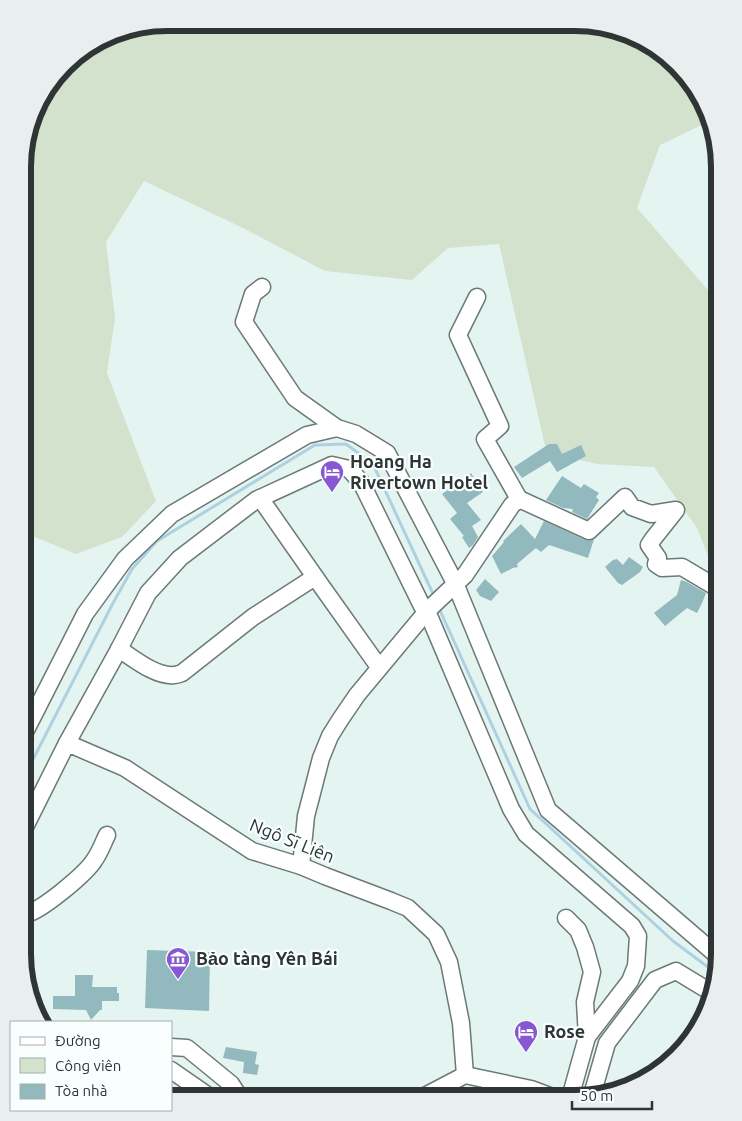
<svg xmlns="http://www.w3.org/2000/svg" width="742" height="1121" viewBox="0 0 742 1121" font-family="Ubuntu,sans-serif">
  <rect width="100%" height="100%" fill="#e4f4f1"/>
  <!-- green -->
  <path fill="#d3e2cd" d="M 167,23 L 594,24 L 663,52 L 708,112 L 710,121 L 660,145 L 637,208 L 707,289 L 719,301 L 719,572 L 714,571 L 697,528 L 654,467 L 598,464 L 579,460 L 548,459 L 499,244 L 448,248 L 412,280 L 325,271 L 243,228 L 144,181 L 106,242 L 115,318 L 107,373 L 156,501 L 122,537 L 76,554 L 23,532 L 24,148 L 42,95 L 72,58 L 120,30 Z"/>
  <g fill="none" stroke-linecap="round" stroke-linejoin="round">
    <!-- stream -->
    <g stroke="#aed1e2" stroke-width="3">
      <path d="M 438,606 L 530,809 L 673,941 L 716,973"/>
      <path d="M 23,779 L 112,605 L 132,569 L 157,541 L 315,445 L 346,444 L 373,464 L 434,596"/>
    </g>
  </g>
  <!-- building -->
  <g fill="#91b9be">
    <path d="M 549,444 L 557,444 L 562,454 L 581,445 L 586,456 L 557,472 L 550,461 L 522,478 L 514,467 Z"/>
    <path d="M 471,473 L 483,492 L 467,503 L 481,520 L 472,526 L 478,537 L 473,545 L 469,548 L 462,537 L 464,536 L 450,519 L 457,513 L 442,494 Z"/>
    <path d="M 562,476 L 581,488 L 584,484 L 599,493 L 596,497 L 599,500 L 587,519 L 572,512 L 573,509 L 563,508 L 546,500 Z"/>
    <path d="M 544,521 L 585,540 L 590,541 L 594,539 L 588,558 L 549,545 L 541,552 L 536,548 L 517,564 L 518,567 L 513,568 L 501,574 L 492,556 L 504,542 L 503,541 L 521,524 L 535,539 Z"/>
    <path d="M 629,557 L 643,567 L 640,572 L 622,585 L 618,583 L 605,567 L 613,560 L 617,559 L 623,565 Z"/>
    <path d="M 485,579 L 499,592 L 491,601 L 480,596 L 476,590 Z"/>
    <path d="M 681,580 L 687,582 L 706,593 L 702,603 L 697,613 L 687,608 L 665,626 L 654,613 L 677,595 Z"/>
    <path d="M 147,950 L 210,952 L 209,1011 L 145,1008 Z"/>
    <path d="M 75,975 L 93,975 L 92,987 L 117,987 L 117,993 L 119,993 L 119,1001 L 102,1001 L 102,1010 L 100,1010 L 91,1020 L 86,1010 L 53,1009 L 53,996 L 75,996 Z"/>
    <path d="M 226,1047 L 257,1052 L 255,1064 L 259,1065 L 257,1075 L 243,1073 L 244,1062 L 223,1058 Z"/>
  </g>
  <g fill="none" stroke-linecap="round" stroke-linejoin="round">
    <!-- minor casing -->
    <g stroke="#6b7977" stroke-width="19">
      <g id="minor">
        <path d="M 262,287 L 253,294 L 244,322 L 295,398 L 337,428"/>
        <path d="M 477,297 L 458,335 L 500,426 L 485,439 L 519,499"/>
        <path d="M 260,498 L 320,584 L 379,667"/>
        <path d="M 119,649 C 133,658 156,677 174,675 C 177,675 179,674 182,673 L 253,617 L 315,577"/>
        <path d="M 23,736 L 85,614 L 125,559 L 172,514 L 307,435 L 337,428 L 356,434 L 387,453 L 455,583 L 548,810 L 719,957"/>
        <path d="M 67,743 L 119,649 L 148,593 L 180,558 L 256,500 L 332,465 L 349,469 L 361,482 L 422,606 L 427,611 L 511,809 L 526,834 L 632,926 L 638,936 L 636,966 L 630,981 L 587,1037"/>
        <path d="M 23,831 L 67,743 L 125,768 L 252,851 L 301,866 L 325,876 L 391,901 L 408,908 L 436,934 L 449,962 L 461,1023 L 465,1075"/>
        <path d="M 301,866 L 306,816 L 312,793 L 321,758 L 330,736 L 340,720 L 357,695 L 427,611 L 465,575 L 512,505 L 519,499 L 589,531 L 625,497 L 632,507 L 651,514 L 676,510 L 653,539 L 649,545 L 658,558 L 656,564 L 662,568 L 682,567 L 719,589"/>
        <path d="M 23,915 C 38,914 87,873 95,859 C 100,852 103,843 107,835"/>
        <path d="M 566,918 L 578,930 L 585,947 L 592,972 L 585,1002 L 587,1037 L 570,1098"/>
        <path d="M 171,1047 L 187,1048 L 231,1084 L 240,1098"/>
        <path d="M 171,1070 L 210,1097"/>
        <path d="M 592,1095 L 607,1043 L 655,980 L 676,971 L 709,991"/>
        <path d="M 421,1098 L 465,1075 L 531,1089 L 555,1098"/>
      </g>
    </g>
    <!-- minor -->
    <use href="#minor" stroke="#fff" stroke-width="16"/>
  </g>
  <!-- icons -->
  <defs>
    <g id="hotel-pin" transform="scale(1.25)"><path d="M0 17L-7.5 6A9.5 9.5 0 1 1 7.5 6Z" fill="#8758d1" stroke="#f9fffe"/><path d="M-6-4.5h1.5V1H6V5H4.5V3h-9V5H-6ZM-4 0a1.8 1.8 0 1 1 3.6 0ZM.5 0V-2.5h3Q6-2.5 6 0Z" fill="#fff"/></g>
    <g id="museum-pin" transform="scale(1.25)"><path d="M0 17L-7.5 6A9.5 9.5 0 1 1 7.5 6Z" fill="#8758d1" stroke="#f9fffe"/><path d="M0-6L6-3V-2H-6V-3ZM-5-1h2V3h-2ZM-1-1h2V3h-2ZM3-1h2V3H3ZM-6 4H6V6H-6Z" fill="#fff"/></g>
  </defs>
  <g fill-rule="evenodd">
    <use href="#hotel-pin" x="332" y="472"/>
    <use href="#museum-pin" x="178" y="959"/>
    <use href="#hotel-pin" x="526" y="1032"/>
  </g>
  <g text-anchor="middle" stroke-width="4.5" stroke-linejoin="round" paint-order="stroke">
    <!-- poi labels -->
    <g font-size="18" font-weight="bold" fill="#2f3534" stroke="#f9fffe" text-anchor="start">
      <text x="350" y="468">Hoang Ha<tspan x="350" dy="21">Rivertown Hotel</tspan></text>
      <text x="196" y="965">Bảo tàng Yên Bái</text>
      <text x="544" y="1038">Rose</text>
    </g>
    <!-- street labels -->
    <g font-size="18" fill="#2f3534" stroke="#f9fffe">
      <text transform="translate(292 841) rotate(22)" y="6">Ngô Sĩ Liên</text>
    </g>
  </g>
  <!-- crop -->
  <path d="M0 0H742V1121H0ZM167 31H575A136 136 0 0 1 711 167V954A136 136 0 0 1 575 1090H167A136 136 0 0 1 31 954V167A136 136 0 0 1 167 31Z" fill="#e9efee" fill-rule="evenodd"/>
  <path fill="none" stroke="#2f3534" stroke-width="6" d="M167 31H575A136 136 0 0 1 711 167V954A136 136 0 0 1 575 1090H167A136 136 0 0 1 31 954V167A136 136 0 0 1 167 31Z"/>
  <!-- legend -->
  <rect x="10" y="1021" width="162" height="90" fill="#f9fffe" stroke="#a8aead"/>
  <rect x="20" y="1037" width="25" height="8" fill="#ffffff" stroke="#a8aead"/>
  <text x="55" y="1046" font-size="15" fill="#2f3534">Đường</text>
  <rect x="20" y="1058" width="25" height="15" fill="#d3e2cd" stroke="#a8aead"/>
  <text x="55" y="1071" font-size="15" fill="#2f3534">Công viên</text>
  <rect x="20" y="1084" width="25" height="15" fill="#91b9be" stroke="#a8aead"/>
  <text x="55" y="1096" font-size="15" fill="#2f3534">Tòa nhà</text>
  <!-- scale -->
  <path d="M572 1101v8h80v-8" fill="none" stroke="#2f3534" stroke-width="2.5"/>
  <text x="580" y="1101" font-size="15" fill="#2f3534" stroke="#f9fffe" stroke-width="4" paint-order="stroke">50 m</text>
</svg>
